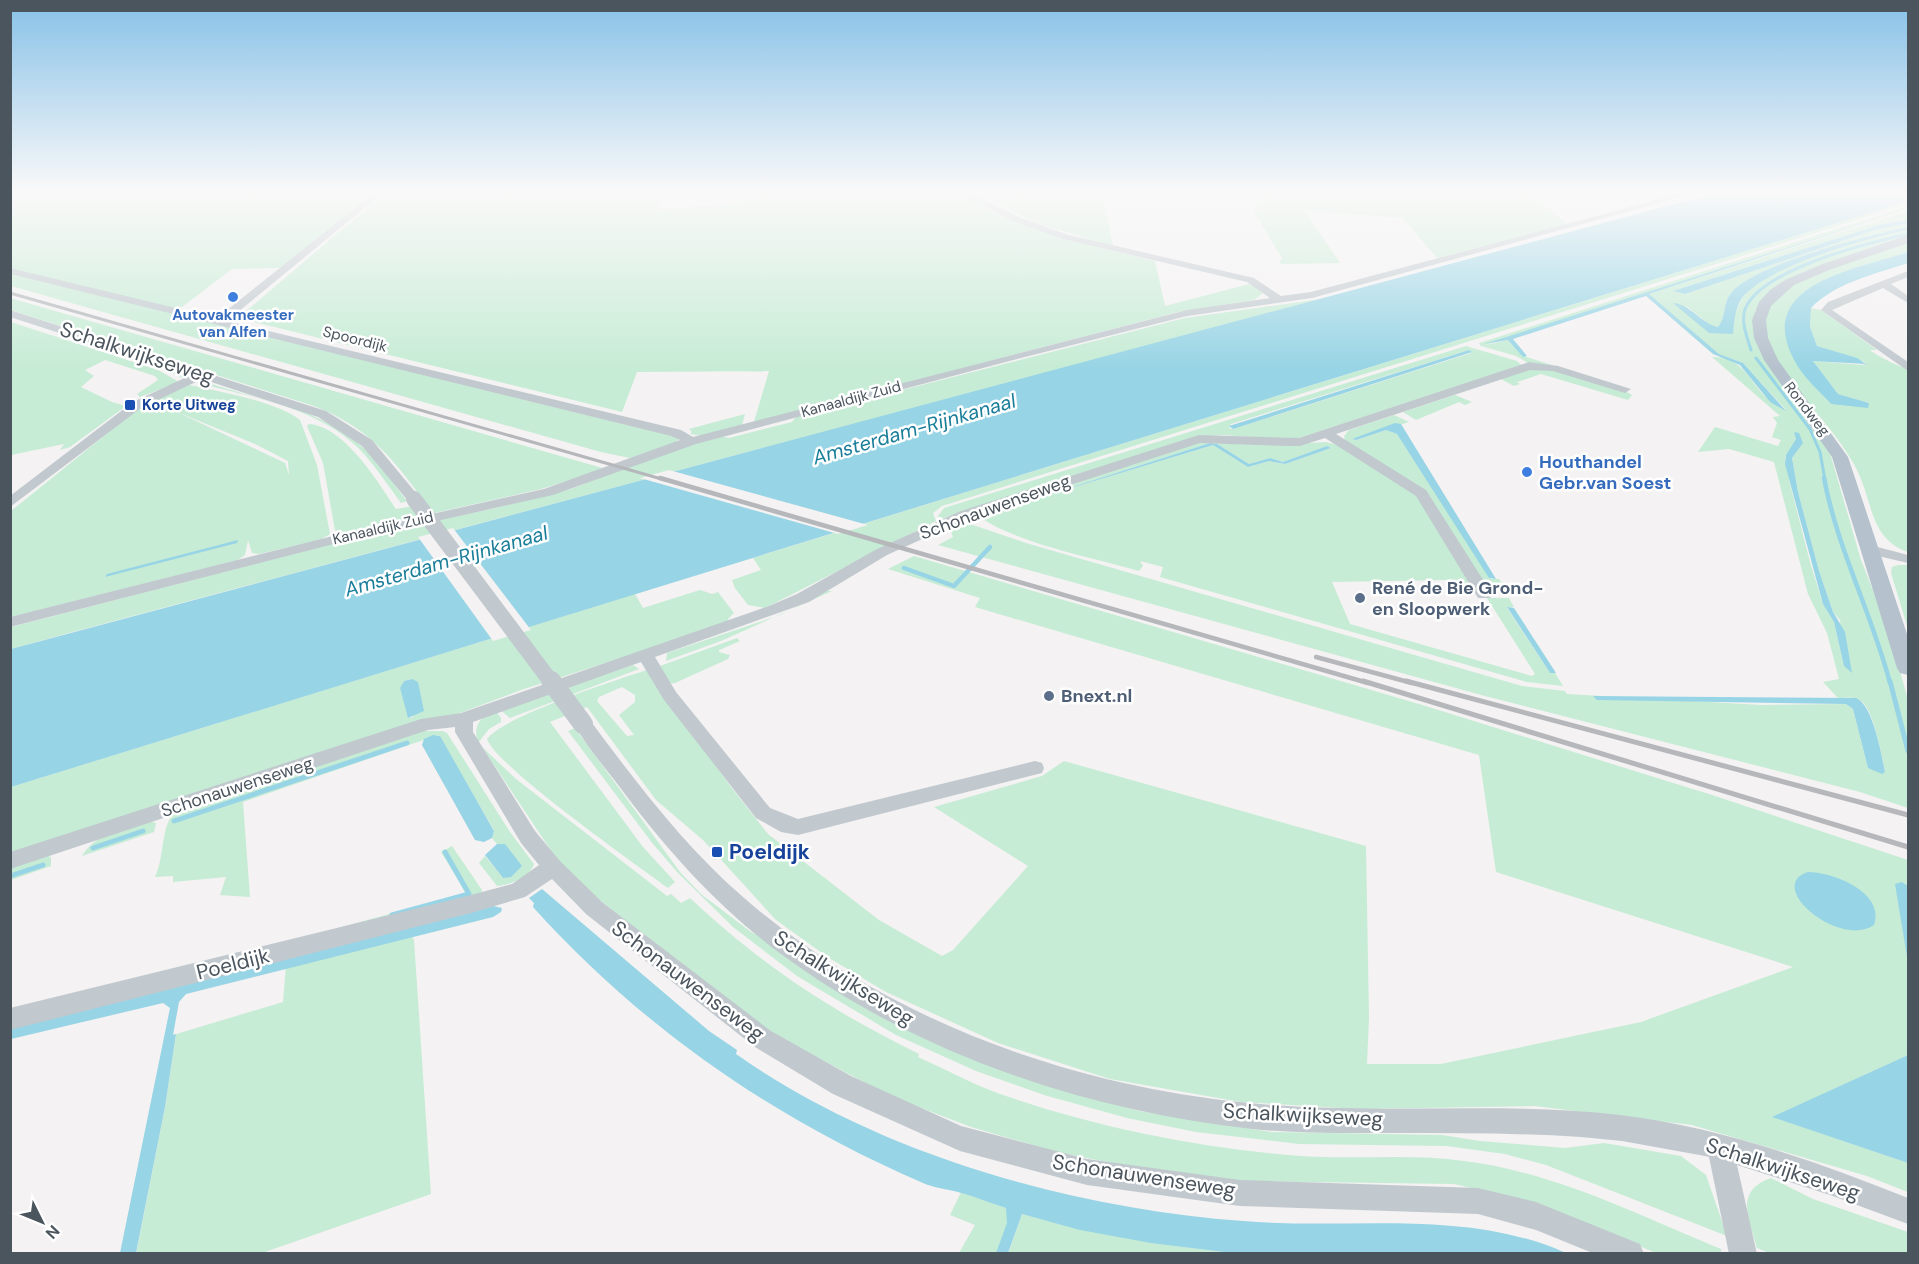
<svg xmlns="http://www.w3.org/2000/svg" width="1919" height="1264" viewBox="0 0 1919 1264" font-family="'DM Sans',sans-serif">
  <rect width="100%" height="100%" fill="#f4f2f2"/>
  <!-- green -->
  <g fill="#c6ecd5" fill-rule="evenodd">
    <path d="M 10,192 L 376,192 L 282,268 L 232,269 L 178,310 L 11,270 Z"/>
    <path d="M 386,192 L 666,192 L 657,209 L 741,203 L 747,192 L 956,192 L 1010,218 L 1076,242 L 1155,261 L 1165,306 L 1249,284 L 1262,291 L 1262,294 L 1254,300 L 1178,312 L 754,422 L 769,371 L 637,372 L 622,412 L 238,318 Z"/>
    <path d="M 971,192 L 1102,192 L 1113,246 L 1039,224 Z"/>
    <path d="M 1248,192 L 1530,192 L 1567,224 L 1437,258 L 1403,218 L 1305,211 L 1340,263 L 1281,264 L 1279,260 L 1283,260 L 1253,210 L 1259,210 Z"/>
    <path d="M 1908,201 L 1908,204 L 942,506 L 933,513 L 936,521 L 765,608 L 748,605 L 735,588 L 732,580 L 761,570 L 753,558 Z"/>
    <path d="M 1908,206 L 1908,209 L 1485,345 L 1508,340 L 1523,356 L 1612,384 L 1528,363 L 1516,356 L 1481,346 L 1479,343 Z"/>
    <path d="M 1908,211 L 1908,220 L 1879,225 L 1673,291 L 1685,294 L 1875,230 L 1908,223 L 1908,227 C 1871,234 1753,265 1731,293 C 1723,302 1726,319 1718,327 L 1710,325 L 1685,305 L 1709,333 L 1734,319 C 1738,307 1740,299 1749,290 C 1779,262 1867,238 1908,230 L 1908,237 L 1774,289 L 1755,311 L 1755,323 L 1830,453 L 1861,560 L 1889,631 L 1908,700 L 1908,808 L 1860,792 L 1485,696 L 938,545 L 953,537 L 948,524 L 964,522 L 1026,543 L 1522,686 L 1565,691 L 1567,694 L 1761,705 L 1846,704 L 1853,709 L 1868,768 L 1885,771 C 1881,754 1874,710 1861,701 C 1854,696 1845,698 1838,698 L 1823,682 L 1839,679 L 1827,633 L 1808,594 L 1774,462 L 1729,449 L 1698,452 L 1715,427 L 1778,446 L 1781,440 L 1772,437 L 1777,423 L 1773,417 L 1780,416 L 1712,357 C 1745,357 1748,382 1770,401 C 1774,405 1781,407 1786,410 L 1743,363 L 1719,354 L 1648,294 ZM 1794,432 L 1803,442 L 1792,458 L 1798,492 L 1819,571 L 1833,612 L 1840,620 L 1844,666 L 1834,622 L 1823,604 L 1810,562 L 1790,484 L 1785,458 L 1796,439 Z"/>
    <path d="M 1908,242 L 1908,252 C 1855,270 1748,286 1798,365 C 1806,380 1820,392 1831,404 L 1869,403 L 1838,394 L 1813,361 L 1864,365 L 1865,362 L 1817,346 L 1810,327 L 1811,308 L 1821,310 L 1877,350 L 1870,350 C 1877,356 1900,367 1908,369 L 1908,552 C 1869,539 1873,500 1856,468 C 1832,422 1785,386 1768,341 C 1764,332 1764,319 1768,310 C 1784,273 1872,254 1908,242 Z"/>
    <path d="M 10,273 L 680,438 L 674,444 L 630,458 L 601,452 L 11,286 Z"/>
    <path d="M 10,298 L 606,469 L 541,489 L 341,534 L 335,530 L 323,463 L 307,426 L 309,424 C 344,426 379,483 396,509 L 426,504 C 393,458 368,427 314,406 L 11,310 Z"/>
    <path d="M 1321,299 L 69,633 L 11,649 L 11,627 L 394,528 L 487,510 L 571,489 L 645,460 L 720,436 L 729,438 L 792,422 L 796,417 L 1185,318 Z"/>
    <path d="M 11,317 L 186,373 L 187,377 L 184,379 L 163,368 Z"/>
    <path d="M 11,322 L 158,370 L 179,382 L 140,397 L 137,394 L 158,380 L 155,376 L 105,360 L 85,370 L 94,376 L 81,387 L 112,402 L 126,406 L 70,447 L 60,450 L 64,444 L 11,455 Z"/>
    <path d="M 1466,346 L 1517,361 L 1521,365 L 1293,440 L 1223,435 L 1195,437 L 941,519 L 938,516 L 944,508 ZM 1469,350 L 1471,353 L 1233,429 L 1229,428 L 1231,424 Z"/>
    <path d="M 1551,369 L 1623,390 L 1632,395 L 1628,400 L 1541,374 L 1517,382 L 1520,384 L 1514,386 L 1501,379 L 1525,370 Z"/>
    <path d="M 201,381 L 303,411 L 340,429 L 370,453 L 407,501 L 401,503 C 389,487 378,470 365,455 C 324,408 251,397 194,382 Z"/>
    <path d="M 189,385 C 217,391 279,402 300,420 L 317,465 L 330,534 L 322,539 L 259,554 L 252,553 L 248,540 L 245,555 L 238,560 L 11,617 L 11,511 L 140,407 ZM 177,412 L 255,444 L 288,461 L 289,475 L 285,463 Z"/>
    <path d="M 1455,395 L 1472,402 L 1465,405 L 1459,402 L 1416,420 L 1403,412 Z"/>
    <path d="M 745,414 L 742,425 L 703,436 L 690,434 L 692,432 L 689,429 Z"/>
    <path d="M 1394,415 L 1409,422 L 1352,439 L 1356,440 L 1386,430 L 1397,434 L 1491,579 L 1499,579 L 1506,590 L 1492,587 L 1482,580 L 1431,499 L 1345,440 L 1344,436 L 1349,430 Z"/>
    <path d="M 1224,440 L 1275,445 L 1326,442 L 1342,446 L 1418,496 L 1468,578 L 1470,587 L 1453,590 L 1446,580 L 1332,582 L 1350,624 L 1532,676 L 1535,674 L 1487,598 L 1509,598 L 1514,607 L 1507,608 L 1550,673 L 1555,673 L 1563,686 L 1527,682 L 1160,577 L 1163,567 L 1140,561 L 1143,566 L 1139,571 C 1094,558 1016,543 980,517 L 982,512 L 1197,443 ZM 1210,443 L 1217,444 L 1249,464 L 1270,458 L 1283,462 L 1327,446 L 1331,448 L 1285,464 L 1269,461 L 1248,467 L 1213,445 L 1035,499 Z"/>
    <path d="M 914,556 L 1419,704 L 1712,795 L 1908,860 L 1908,886 L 1902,882 L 1903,930 L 1908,963 L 1908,1055 L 1773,1117 L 1908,1163 L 1908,1192 L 1867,1176 L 1692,1125 L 1534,1106 L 1359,1109 L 1241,1102 L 1110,1079 L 998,1043 L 886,992 L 829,958 L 776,920 L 703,840 L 656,800 L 587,707 L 550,722 L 643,847 L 675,882 L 668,888 C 638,866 496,766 487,739 C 502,717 616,680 647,670 L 731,787 L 768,834 L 879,920 L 942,956 L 953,950 L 1028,866 L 934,807 L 1042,776 L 1064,761 L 1366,846 L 1369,1018 L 1367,1064 L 1441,1064 L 1641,1022 L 1793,967 L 1496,872 L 1479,755 L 975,607 L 980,598 L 888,569 ZM 622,687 L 635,695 L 635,702 L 619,715 L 634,735 L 627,736 L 597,701 L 599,697 Z"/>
    <path d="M 1898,565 L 1908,565 L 1908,629 L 1891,573 L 1892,567 Z"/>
    <path d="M 700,590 L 712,594 L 718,592 L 734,613 L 728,619 L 730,623 L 521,690 L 457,714 L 11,857 L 11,787 L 635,594 L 643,608 ZM 411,679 L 415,682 L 413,717 L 409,718 L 400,688 L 404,681 Z"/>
    <path d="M 827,591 L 832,591 L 721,641 L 666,661 L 667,653 L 780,615 Z"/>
    <path d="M 737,638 L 740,641 L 719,650 L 719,652 L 730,655 L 728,659 L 675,683 L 667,684 L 660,666 Z"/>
    <path d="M 633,665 L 639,669 L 510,718 L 499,709 Z"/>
    <path d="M 495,710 L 501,718 L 501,722 L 489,729 L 478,743 C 473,726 479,718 495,710 Z"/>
    <path d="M 575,728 L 680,872 L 701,894 L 751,932 L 1083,1095 L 1139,1111 L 1271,1132 L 1442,1135 L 1480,1141 L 1565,1148 L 1604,1143 L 1681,1156 L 1706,1175 L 1727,1236 L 1546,1165 L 1505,1154 L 1446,1146 L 1299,1144 L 1196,1132 L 1127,1118 L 1044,1095 L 976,1071 L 896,1035 L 797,976 L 733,927 L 678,873 L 653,844 L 568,731 Z"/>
    <path d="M 419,731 L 443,731 L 447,733 L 510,832 L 534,864 C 530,877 510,885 497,886 L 479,863 L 485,856 L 503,878 L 518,870 L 492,838 L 494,830 L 438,735 L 243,802 L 250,897 L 220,895 L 226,877 L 173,882 L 173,876 L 155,877 C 165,856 160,830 174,812 Z"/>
    <path d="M 482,747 L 516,779 L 667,896 L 671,894 L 681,903 L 690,898 C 764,967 828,1009 919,1054 L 918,1057 C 945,1069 972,1084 1000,1094 C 1098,1128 1199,1148 1301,1156 C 1356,1160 1410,1153 1464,1161 C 1554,1172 1638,1215 1721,1249 L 1721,1253 L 1656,1253 L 1539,1204 L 1454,1184 L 1223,1181 L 1152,1171 L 1057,1152 L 971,1127 L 890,1096 L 783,1039 L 745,1014 L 596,897 L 562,867 Z"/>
    <path d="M 149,821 L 156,823 L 154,832 L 82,856 C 95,833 125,829 149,821 Z"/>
    <path d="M 452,846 L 482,890 L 482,894 L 239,955 L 466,893 L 441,852 Z"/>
    <path d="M 46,855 L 51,857 L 51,866 L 11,880 L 10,867 Z"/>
    <path d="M 412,937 L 414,940 L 431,1194 L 262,1253 L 136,1254 L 165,1107 L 176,1035 L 173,1035 L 283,1002 L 286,965 Z"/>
    <path d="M 1771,1178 L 1813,1199 L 1908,1232 L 1908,1253 L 1772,1254 L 1757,1248 C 1749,1218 1734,1191 1771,1178 Z"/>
    <path d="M 961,1192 L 1006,1208 C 1012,1222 1002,1240 996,1253 L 959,1253 L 975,1225 L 950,1215 Z"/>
    <path d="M 1022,1214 C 1092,1233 1161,1245 1232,1253 L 1008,1254 Z"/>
  </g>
  <!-- water -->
  <g fill="#97d4e5">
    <path d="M 1719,192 L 1908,192 L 1908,201 L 11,787 L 11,649 Z"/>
    <path d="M 1908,209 L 1649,294 L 1719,354 L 1743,363 L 1786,411 L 1770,402 L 1740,365 L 1713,354 L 1646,296 L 1513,339 L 1527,356 L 1523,357 L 1508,340 L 1484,344 Z"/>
    <path d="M 1908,220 L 1908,223 L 1875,230 L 1685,294 L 1673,291 L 1879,225 Z"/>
    <path d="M 1908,227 L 1908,230 C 1868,238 1766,266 1742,298 C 1735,308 1734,323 1733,334 L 1709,333 L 1673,303 C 1692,305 1700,323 1718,327 C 1726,318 1723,302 1731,293 C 1753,265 1871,234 1908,227 Z"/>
    <path d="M 1908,252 L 1908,263 C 1876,274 1836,282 1811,308 L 1810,327 L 1817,346 L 1857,358 L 1866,364 L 1813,361 L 1838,394 L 1869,403 L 1868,408 L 1831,404 C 1820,392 1806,380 1797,365 C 1749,285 1854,270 1908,252 Z"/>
    <path d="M 1469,350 L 1472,352 L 1233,429 L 1229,426 Z"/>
    <path d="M 1395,423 L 1401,424 L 1496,579 L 1489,578 L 1397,434 L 1386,430 L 1356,440 L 1352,439 Z"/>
    <path d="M 1794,432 L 1799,433 L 1803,443 L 1792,458 L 1798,492 L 1819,571 L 1833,612 L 1845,632 L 1852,673 L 1844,666 L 1834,622 L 1823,604 L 1785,464 L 1786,455 L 1796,439 Z"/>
    <path d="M 1210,443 L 1217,444 L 1249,464 L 1270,458 L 1283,462 L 1327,446 L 1331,448 L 1285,464 L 1269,461 L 1248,467 L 1213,445 L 1035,499 Z"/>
    <path d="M 238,540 L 237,543 L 105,577 L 107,574 Z"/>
    <path d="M 1507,607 L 1514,608 L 1556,673 L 1550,673 Z"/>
    <path d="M 412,679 L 418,682 L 424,711 L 408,718 L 400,688 L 404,681 Z"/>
    <path d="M 1593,696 L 1856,698 C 1873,705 1881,753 1885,772 L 1882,774 L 1868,768 L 1853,709 L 1846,704 L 1597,700 Z"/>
    <path d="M 433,735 L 440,736 L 494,831 L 492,838 L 484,842 L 475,840 L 422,745 L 424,739 Z"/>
    <path d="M 497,844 L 505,844 L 522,866 L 511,877 L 503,878 L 485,855 Z"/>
    <path d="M 1808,872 C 1833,872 1885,892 1874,925 C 1839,949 1764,886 1808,872 Z"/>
    <path d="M 1902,882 L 1908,886 L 1908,963 L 1895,884 Z"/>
    <path d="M 542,889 L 709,1031 L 737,1050 L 736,1054 C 878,1154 1070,1208 1243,1221 C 1351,1230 1465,1208 1566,1253 L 1232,1253 L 1151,1243 L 1080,1230 L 1022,1214 L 1008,1253 L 996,1253 L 1007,1223 L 1006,1208 C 990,1203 974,1196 958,1192 C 947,1189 934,1188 923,1183 C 774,1119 641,1027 533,907 L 534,903 L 529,898 Z"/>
    <path d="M 493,906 L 502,908 L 501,912 L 493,917 L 186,994 L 179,1002 L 173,1035 L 176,1034 L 165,1107 L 136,1253 L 120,1253 L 170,1008 L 163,1003 L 11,1039 L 10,1029 Z"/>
    <path d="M 1908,1055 L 1908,1163 L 1772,1117 Z"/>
  </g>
  <!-- pier -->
  <g fill="#f4f2f2">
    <path d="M 669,470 L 868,525 L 838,534 L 640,478 Z"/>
    <path d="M 453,528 L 531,630 L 493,641 L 418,537 Z"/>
  </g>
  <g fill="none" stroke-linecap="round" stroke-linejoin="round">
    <!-- stream-far2 -->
    <g stroke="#97d4e5" stroke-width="3">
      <path d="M 1751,350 C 1747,337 1739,318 1747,305 C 1768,268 1867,243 1908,234"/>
      <path d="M 1756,358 L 1810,429 L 1820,452 L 1825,480"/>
    </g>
    <!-- stream-far1 -->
    <g stroke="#97d4e5" stroke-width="4.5">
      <path d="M 1824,478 C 1837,548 1872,614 1890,683"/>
      <path d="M 904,568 L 954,586 L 990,547"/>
    </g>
    <!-- stream -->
    <g stroke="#97d4e5" stroke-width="5">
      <path d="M 1890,681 L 1908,751"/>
      <path d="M 174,821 L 407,743"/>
      <path d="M 93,848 L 143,831"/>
      <path d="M 10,876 L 43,865"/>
      <path d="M 392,915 L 469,894 L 445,852"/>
    </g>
    <!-- minor -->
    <g fill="#c1c9cf" fill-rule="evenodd">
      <path d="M 375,192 L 384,192 L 227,321 L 681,430 L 693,437 L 1187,310 L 1270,298 L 1247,282 L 1063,239 L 1015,222 L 956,192 L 967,192 L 1021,218 L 1069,235 L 1254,278 L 1281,296 L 1311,292 L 1686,192 L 1700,192 L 1312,298 L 1187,316 L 1017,359 L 696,444 L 553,495 L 334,544 L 10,627 L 10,617 L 333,536 L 544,489 L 680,440 L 671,436 L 10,274 L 10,268 L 217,318 Z"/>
      <path d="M 1908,271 L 1908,277 L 1891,284 L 1908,296 L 1908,303 L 1883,288 L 1832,310 L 1908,362 L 1908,371 L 1821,310 L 1828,302 Z"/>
      <path d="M 10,310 L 326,411 L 372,440 L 421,499 L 419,502 L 409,502 L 362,446 L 318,417 L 202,379 L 141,408 L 10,507 L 10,496 L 133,402 L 191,375 L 10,317 Z"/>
      <path d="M 1529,362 L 1558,366 L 1631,389 L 1625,393 L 1553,371 L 1530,370 L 1336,434 L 1426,490 L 1492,594 L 1490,598 L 1478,598 L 1416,496 L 1325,438 L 1300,446 L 1287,446 L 1200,443 L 971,517 L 887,555 L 809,602 L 655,657 L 676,692 L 770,808 L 798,819 L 1035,761 L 1042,763 L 1044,768 L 1042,773 L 798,835 L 781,832 L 756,818 L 664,700 L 641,662 L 473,722 L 473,732 L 535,831 L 560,861 L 602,902 L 771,1031 L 851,1076 L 961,1126 L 1087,1159 L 1240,1180 L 1478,1188 L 1536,1202 L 1640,1244 L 1644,1254 L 1595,1254 L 1536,1230 L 1478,1214 L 1240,1206 L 1087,1185 L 960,1151 L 833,1094 L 755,1047 L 586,914 L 552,879 L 525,897 L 471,913 L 10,1030 L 10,1008 L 471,895 L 512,884 L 539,865 L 521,843 L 455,732 L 455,727 L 428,730 L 10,869 L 10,852 L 421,719 L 461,713 L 769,606 L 797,594 L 877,549 L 961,511 L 1199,435 L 1299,438 Z"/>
      <path d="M 1870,545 L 1908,555 L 1908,563 L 1865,553 L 1862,550 Z"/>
      <path d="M 583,717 L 589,719 C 636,782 684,846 743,897 C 884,1020 1074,1088 1260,1104 C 1379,1115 1500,1101 1620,1115 C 1719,1127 1816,1161 1908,1198 L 1908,1224 L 1830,1195 L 1737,1165 L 1757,1254 L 1729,1254 L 1709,1157 L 1705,1156 L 1622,1141 L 1581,1137 C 1520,1133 1458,1133 1396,1133 C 1348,1133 1300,1134 1252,1129 C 1087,1111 916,1054 781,954 C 721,910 670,854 625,794 C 608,771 588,749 574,724 L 577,719 Z"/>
    </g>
    <!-- major -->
    <path fill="#b5c1cd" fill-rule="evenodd" d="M 1908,235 L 1908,243 L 1829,270 L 1794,285 L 1771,306 L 1766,320 L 1768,338 L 1778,360 L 1848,457 L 1908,637 L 1908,675 L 1900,673 L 1897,668 L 1832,457 L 1764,360 L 1754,338 L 1752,320 L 1759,302 L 1770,290 L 1785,280 L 1820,265 Z"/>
    <!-- rail-far2 -->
    <path stroke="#b5b7bb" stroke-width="3" d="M 10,293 L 665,480"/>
    <!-- rail-far1 -->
    <g stroke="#b5b7bb" stroke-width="4.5">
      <path d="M 660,478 L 1368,683"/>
      <path d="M 1316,657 L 1412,683"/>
    </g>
    <!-- rail -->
    <g stroke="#b5b7bb" stroke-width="5">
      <path d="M 1363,681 L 1908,847"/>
      <path d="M 1406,681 L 1908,815"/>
    </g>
    <!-- minor-bridge-far1 -->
    <path stroke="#c1c9cf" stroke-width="16" d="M 414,499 L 552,683"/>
    <!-- minor-bridge -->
    <path stroke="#c1c9cf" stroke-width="20" d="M 551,681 L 583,724"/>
  </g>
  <!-- sky -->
  <linearGradient id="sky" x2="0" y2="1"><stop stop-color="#87c1e7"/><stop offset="0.52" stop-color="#faf9f9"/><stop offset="1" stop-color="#faf9f9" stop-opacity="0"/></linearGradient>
  <rect width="1919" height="369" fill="url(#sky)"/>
  <!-- markers -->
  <g fill="#3f7fe0" stroke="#fff" stroke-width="2">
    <circle cx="233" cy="297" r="6"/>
    <circle cx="1527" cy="472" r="6"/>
  </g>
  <g fill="#1a4fb4" stroke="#fff" stroke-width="2">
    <rect x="124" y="399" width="12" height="12" rx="3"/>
    <rect x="711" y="846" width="12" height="12" rx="3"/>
  </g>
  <g fill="#5c6f8a" stroke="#fff" stroke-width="2">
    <circle cx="1360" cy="598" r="6"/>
    <circle cx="1049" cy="696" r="6"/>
  </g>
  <g text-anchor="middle" stroke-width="5" stroke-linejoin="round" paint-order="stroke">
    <!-- far-shop labels -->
    <g font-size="15" font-weight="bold" fill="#366cbe" stroke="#fff">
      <text x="233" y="320">Autovakmeester<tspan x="233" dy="17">van Alfen</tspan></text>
    </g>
    <!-- far-street labels -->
    <g font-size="15" fill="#4b555e" stroke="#fff">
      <text transform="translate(355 339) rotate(14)" y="5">Spoordijk</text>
      <text transform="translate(851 399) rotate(-15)" y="5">Kanaaldijk Zuid</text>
      <text transform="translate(1807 409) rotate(52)" y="5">Rondweg</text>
      <text transform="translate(383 528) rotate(-13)" y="5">Kanaaldijk Zuid</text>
    </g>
    <!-- far-transit labels -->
    <g font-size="15" font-weight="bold" fill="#164399" stroke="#fff" text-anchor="start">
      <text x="142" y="410">Korte Uitweg</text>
    </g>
    <!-- shop labels -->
    <g font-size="18" font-weight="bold" fill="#366cbe" stroke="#fff" text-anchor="start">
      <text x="1539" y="468">Houthandel<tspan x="1539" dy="21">Gebr.van Soest</tspan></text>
    </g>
    <!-- street labels -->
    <g font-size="18" fill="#4b555e" stroke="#fff">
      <text transform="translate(995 507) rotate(-20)" y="6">Schonauwenseweg</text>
      <text transform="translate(237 787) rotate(-18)" y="6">Schonauwenseweg</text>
    </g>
    <!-- service labels -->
    <g font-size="18" font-weight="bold" fill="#4e5e75" stroke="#fff" text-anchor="start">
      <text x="1372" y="594">René de Bie Grond-<tspan x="1372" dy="21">en Sloopwerk</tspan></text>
      <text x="1061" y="702">Bnext.nl</text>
    </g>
    <!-- water labels -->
    <g font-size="20" font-style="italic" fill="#1a7e9a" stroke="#fff">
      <text transform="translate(914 429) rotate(-16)" y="7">Amsterdam-Rijnkanaal</text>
      <text transform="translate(446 561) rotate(-16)" y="7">Amsterdam-Rijnkanaal</text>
    </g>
    <!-- near-street labels -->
    <g font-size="21" fill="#4b555e" stroke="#fff">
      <text transform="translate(137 353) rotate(18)" y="7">Schalkwijkseweg</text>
      <text transform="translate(233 964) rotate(-14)" y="7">Poeldijk</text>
      <text transform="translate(844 978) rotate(32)" y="7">Schalkwijkseweg</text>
      <text transform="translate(688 981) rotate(37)" y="7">Schonauwenseweg</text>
      <text transform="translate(1303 1115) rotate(3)" y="7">Schalkwijkseweg</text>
      <text transform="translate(1783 1169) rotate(18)" y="7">Schalkwijkseweg</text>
      <text transform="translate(1144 1176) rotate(9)" y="7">Schonauwenseweg</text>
    </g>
    <!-- near-transit labels -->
    <g font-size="21" font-weight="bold" fill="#164399" stroke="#fff" text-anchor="start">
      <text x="729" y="859">Poeldijk</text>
    </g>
  </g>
  <!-- border -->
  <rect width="1919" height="1264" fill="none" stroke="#4b555e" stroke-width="24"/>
  <!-- north arrow -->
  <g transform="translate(42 1222) rotate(133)" stroke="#ffffff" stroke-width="4.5" paint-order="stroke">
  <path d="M0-4.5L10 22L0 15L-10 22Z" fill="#4b555e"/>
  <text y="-9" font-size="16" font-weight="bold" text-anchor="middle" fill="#4b555e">N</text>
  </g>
</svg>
